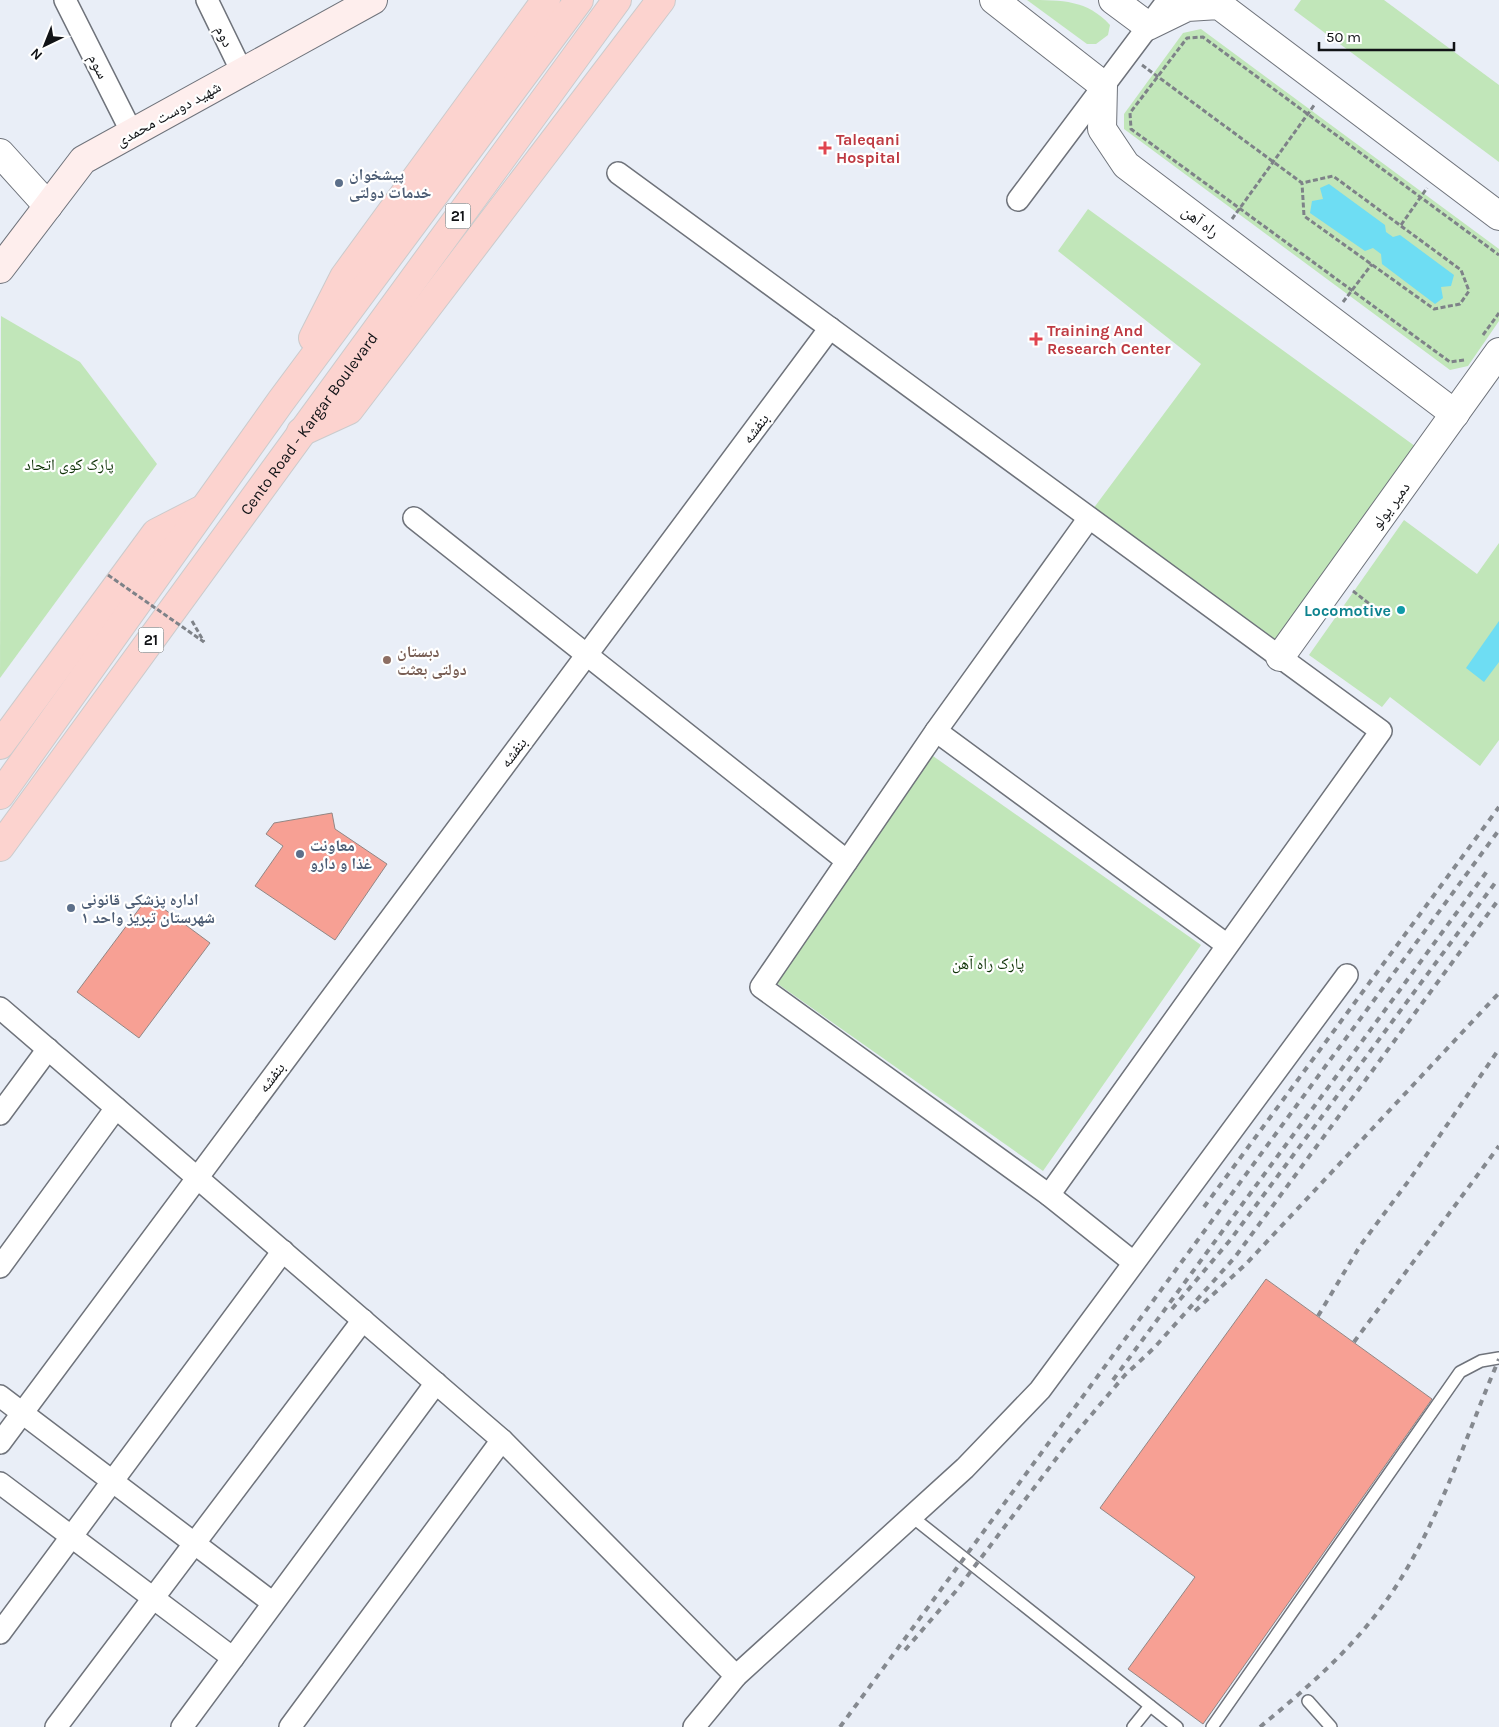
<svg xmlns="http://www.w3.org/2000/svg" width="1499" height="1727" viewBox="0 0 1499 1727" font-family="Karla,'Noto Naskh Arabic',sans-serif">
  <rect width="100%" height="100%" fill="#e9eef7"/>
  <!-- green -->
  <g fill="#c1e6b9">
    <path d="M 1027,0 C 1063,0 1087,0 1110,25 L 1108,35 L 1096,44 L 1087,44 Z"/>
    <path d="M 1301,0 L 1384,0 L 1499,85 L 1499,162 L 1294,10 Z"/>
    <path d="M 1201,29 L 1499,249 L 1499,321 L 1468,366 L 1450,370 L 1124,129 L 1124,114 L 1183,33 Z"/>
    <path d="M 1088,209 L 1419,449 L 1279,649 L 1090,513 L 1201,364 L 1058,251 Z"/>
    <path d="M 1,316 L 80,362 L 157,464 L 0,678 Z"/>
    <path d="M 1404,520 L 1477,574 L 1499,543 L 1499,740 L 1480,766 L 1390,697 L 1382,707 L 1309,655 Z"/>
    <path d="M 933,756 L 1201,945 L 1043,1171 L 775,982 Z"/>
  </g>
  <!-- water -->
  <g fill="#6eddf3">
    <path d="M 1329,184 L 1385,225 L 1386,232 L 1393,237 L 1400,235 L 1454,275 L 1451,286 L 1441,287 L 1443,298 L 1435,304 L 1382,264 L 1381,254 L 1373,248 L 1365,251 L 1310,213 L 1312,201 L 1323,199 L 1320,188 Z"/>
    <path d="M 1499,621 L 1499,662 L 1484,682 L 1466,668 Z"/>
  </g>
  <!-- building -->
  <g fill="#f7a094" stroke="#928785">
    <path d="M 332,813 L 335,829 L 387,864 L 335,940 L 255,886 L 283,846 L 266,834 L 274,823 Z"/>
    <path d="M 148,897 L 210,943 L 139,1038 L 77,992 Z"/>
    <path d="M 1266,1279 L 1432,1399 L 1203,1724 L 1128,1669 L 1195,1577 L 1100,1508 Z"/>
  </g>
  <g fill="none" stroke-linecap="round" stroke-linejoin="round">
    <!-- service casing -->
    <g stroke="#6f737b" stroke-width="14">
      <g id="service">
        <path d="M 911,1516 L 1177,1727"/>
        <path d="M 1308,1701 L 1331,1727"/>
        <path d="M 1133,1727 L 1150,1706"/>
        <path d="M 1212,1727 L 1460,1372 L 1481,1361 L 1499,1358"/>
      </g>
    </g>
    <!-- minor casing -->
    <g stroke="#6f737b" stroke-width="24">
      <g id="minor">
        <path d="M 65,0 L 132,133"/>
        <path d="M 207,0 L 242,72"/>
        <path d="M 618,173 L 1381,731 L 1049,1195"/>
        <path d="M 1018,200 L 1168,0"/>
        <path d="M 414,518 L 847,861"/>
        <path d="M 1089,518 L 936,731 L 761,987 L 1049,1195 L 1133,1262"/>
        <path d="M 936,731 L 1227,945"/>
        <path d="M 0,1008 L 502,1440 L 290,1727"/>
        <path d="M 0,1114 L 48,1049"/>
        <path d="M 0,1267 L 116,1108"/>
        <path d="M 0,1396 L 273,1603"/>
        <path d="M 502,1440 L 736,1676"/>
        <path d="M 0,1443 L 830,328"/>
        <path d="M 0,1483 L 233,1658"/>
        <path d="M 0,1633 L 283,1251"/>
        <path d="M 56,1727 L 363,1320"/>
        <path d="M 182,1727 L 436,1383"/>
        <path d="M 694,1727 L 736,1676 L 965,1468 L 1040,1390 L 1347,975"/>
      </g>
    </g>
    <!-- tertiary casing -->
    <g stroke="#6f737b" stroke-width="30">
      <g id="tertiary">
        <path d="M 994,0 L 1103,85 L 1102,129 L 1126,165 L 1455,414"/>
        <path d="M 1113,0 L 1148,26 L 1187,7 L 1219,5 L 1499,216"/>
        <path d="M 0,153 L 48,206"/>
        <path d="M 1280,657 L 1499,352"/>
      </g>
    </g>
    <!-- secondary casing -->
    <g stroke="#6f737b" stroke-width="30">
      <path id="secondary" d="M 0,269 L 83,160 L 373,0"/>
    </g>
    <!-- trunk casing -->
    <g stroke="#cbcbcc" stroke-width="30">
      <g id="trunk">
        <path d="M 313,338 L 344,277 L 546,0"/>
        <path d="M 301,432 L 349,410 L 661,0"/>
        <path d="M 0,745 L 156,533 L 201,510"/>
        <path d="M 0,795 L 281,401 L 579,0"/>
        <path id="s1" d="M 0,847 L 617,0"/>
      </g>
    </g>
    <!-- path -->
    <g stroke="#7e8288" stroke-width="3" stroke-dasharray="5 2.5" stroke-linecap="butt">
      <path d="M 1142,65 L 1302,183 L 1333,176 L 1461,270 L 1469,291 L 1460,304 L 1434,309 L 1304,216 L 1302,183"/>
      <path d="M 1232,219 L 1315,104"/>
      <path d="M 1401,225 L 1427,188"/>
      <path d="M 1343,302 L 1372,264"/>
      <path d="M 1483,335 L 1499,313"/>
      <path d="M 1464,360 L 1450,362 L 1131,129 L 1130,113 L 1187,38 L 1203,37 L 1499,255"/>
      <path d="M 1353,591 L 1381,613"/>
      <path d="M 192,621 L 204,642"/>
    </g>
    <!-- service -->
    <use href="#service" stroke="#fff" stroke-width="11"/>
    <!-- minor -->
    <use href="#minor" stroke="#fff" stroke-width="21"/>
    <!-- tertiary -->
    <use href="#tertiary" stroke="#fff" stroke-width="28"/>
    <!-- secondary -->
    <use href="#secondary" stroke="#feeeed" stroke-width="28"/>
    <!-- trunk -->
    <use href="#trunk" stroke="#fcd3cf" stroke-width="28"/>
    <!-- rail -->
    <g stroke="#85898f" stroke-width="4" stroke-dasharray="6 6" stroke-linecap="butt">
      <path d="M 1204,1207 L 1499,807"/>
      <path d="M 1172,1309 L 1231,1239 L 1498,879"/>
      <path d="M 1195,1311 L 1246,1264 L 1499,993"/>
      <path d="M 1318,1316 L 1360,1246 L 1410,1179 L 1499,1049"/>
      <path d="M 1354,1342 L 1499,1146"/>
      <path d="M 1113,1380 L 1488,870"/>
      <path d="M 905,1650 L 956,1591 L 1071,1439 L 1125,1375 L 1154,1348 L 1235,1257 L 1499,899"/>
      <path d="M 840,1727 L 1499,830"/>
      <path d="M 1260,1727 C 1301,1693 1341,1659 1374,1617 C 1433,1543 1462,1445 1499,1359"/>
    </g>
    <!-- path-bridge -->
    <path stroke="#7e8288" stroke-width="3" stroke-dasharray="5 2.5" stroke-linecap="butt" d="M 108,575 L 204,642"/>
  </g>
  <!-- markers -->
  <g fill="#e0444e" stroke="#fff" stroke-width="2">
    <path d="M822.5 140.5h5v5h5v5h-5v5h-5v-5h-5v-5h5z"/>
    <path d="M1033.5 331.5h5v5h5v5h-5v5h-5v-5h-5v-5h5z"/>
  </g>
  <g fill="#5c6f8a" stroke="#fff" stroke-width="2">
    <circle cx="339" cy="183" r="5"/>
    <circle cx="300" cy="854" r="5"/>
    <circle cx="71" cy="908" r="5"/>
  </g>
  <circle fill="#0f9aa8" stroke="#fff" stroke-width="2" cx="1401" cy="610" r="5"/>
  <circle fill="#8d6e63" stroke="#fff" stroke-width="2" cx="387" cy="660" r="5"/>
  <g text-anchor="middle" stroke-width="4.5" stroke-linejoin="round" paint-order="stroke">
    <!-- shield labels -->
    <g fill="#fff" stroke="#585a5c" stroke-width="1">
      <rect x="445.5" y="203.5" width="25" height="25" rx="4"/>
      <rect x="138.5" y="627.5" width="25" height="25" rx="4"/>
    </g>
    <g font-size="15" font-weight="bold" fill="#111316">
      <text x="458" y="221">21</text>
      <text x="151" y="645">21</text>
    </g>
    <!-- street labels -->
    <g font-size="16" fill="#111316" stroke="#fff">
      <text transform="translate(225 36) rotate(64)" y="6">دوم</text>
      <text transform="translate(99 66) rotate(63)" y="6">سوم</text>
      <text transform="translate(168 113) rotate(-29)" y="6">شهید دوست محمدی</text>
      <text transform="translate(1201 221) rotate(37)" y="6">راه آهن</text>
      <text dy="6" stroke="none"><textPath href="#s1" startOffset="524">Cento Road - Kargar Boulevard</textPath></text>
      <text transform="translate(755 428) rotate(-53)" y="6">بنفشه</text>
      <text transform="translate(1390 505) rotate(-54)" y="6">دمیر یولو</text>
      <text transform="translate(513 752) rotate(-53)" y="6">بنفشه</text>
      <text transform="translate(271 1077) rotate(-53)" y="6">بنفشه</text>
    </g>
    <!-- health labels -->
    <g font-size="16" font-weight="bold" fill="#be3a42" stroke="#fff" text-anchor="start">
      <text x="836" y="145">Taleqani<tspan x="836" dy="18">Hospital</tspan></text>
      <text x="1047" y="336">Training And<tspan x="1047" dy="18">Research Center</tspan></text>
    </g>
    <!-- service labels -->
    <g font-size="16" font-weight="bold" fill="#4e5e75" stroke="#fff" text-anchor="start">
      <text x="349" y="180">پیشخوان<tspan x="349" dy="18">خدمات دولتی</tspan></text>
      <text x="310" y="851">معاونت<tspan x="310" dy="18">غذا و دارو</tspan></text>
      <text x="81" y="905">اداره پزشکی قانونی<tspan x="81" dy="18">شهرستان تبریز واحد ۱</tspan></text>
    </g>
    <!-- park labels -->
    <g font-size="16" fill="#0e3206" stroke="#fff">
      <text x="69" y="470">پارک کوی اتحاد</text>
      <text x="988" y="969">پارک راه آهن</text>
    </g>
    <!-- culture labels -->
    <g font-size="16" font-weight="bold" fill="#0d838f" stroke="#fff" text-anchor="end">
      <text x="1391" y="616">Locomotive</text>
    </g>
    <!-- education labels -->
    <g font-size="16" font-weight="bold" fill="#785e54" stroke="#fff" text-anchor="start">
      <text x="397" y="657">دبستان<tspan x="397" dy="18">دولتی بعثت</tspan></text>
    </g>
  </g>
  <!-- north arrow -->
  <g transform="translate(45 45) rotate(223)" stroke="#ffffff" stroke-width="4" paint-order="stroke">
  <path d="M0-4L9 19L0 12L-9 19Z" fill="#111316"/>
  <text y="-8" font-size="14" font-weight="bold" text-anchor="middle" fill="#111316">N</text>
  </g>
  <!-- scale -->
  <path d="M1319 42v8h135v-8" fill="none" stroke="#111316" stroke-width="2.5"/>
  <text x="1326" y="42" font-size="15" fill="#111316" stroke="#ffffff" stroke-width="4" paint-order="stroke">50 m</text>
</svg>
